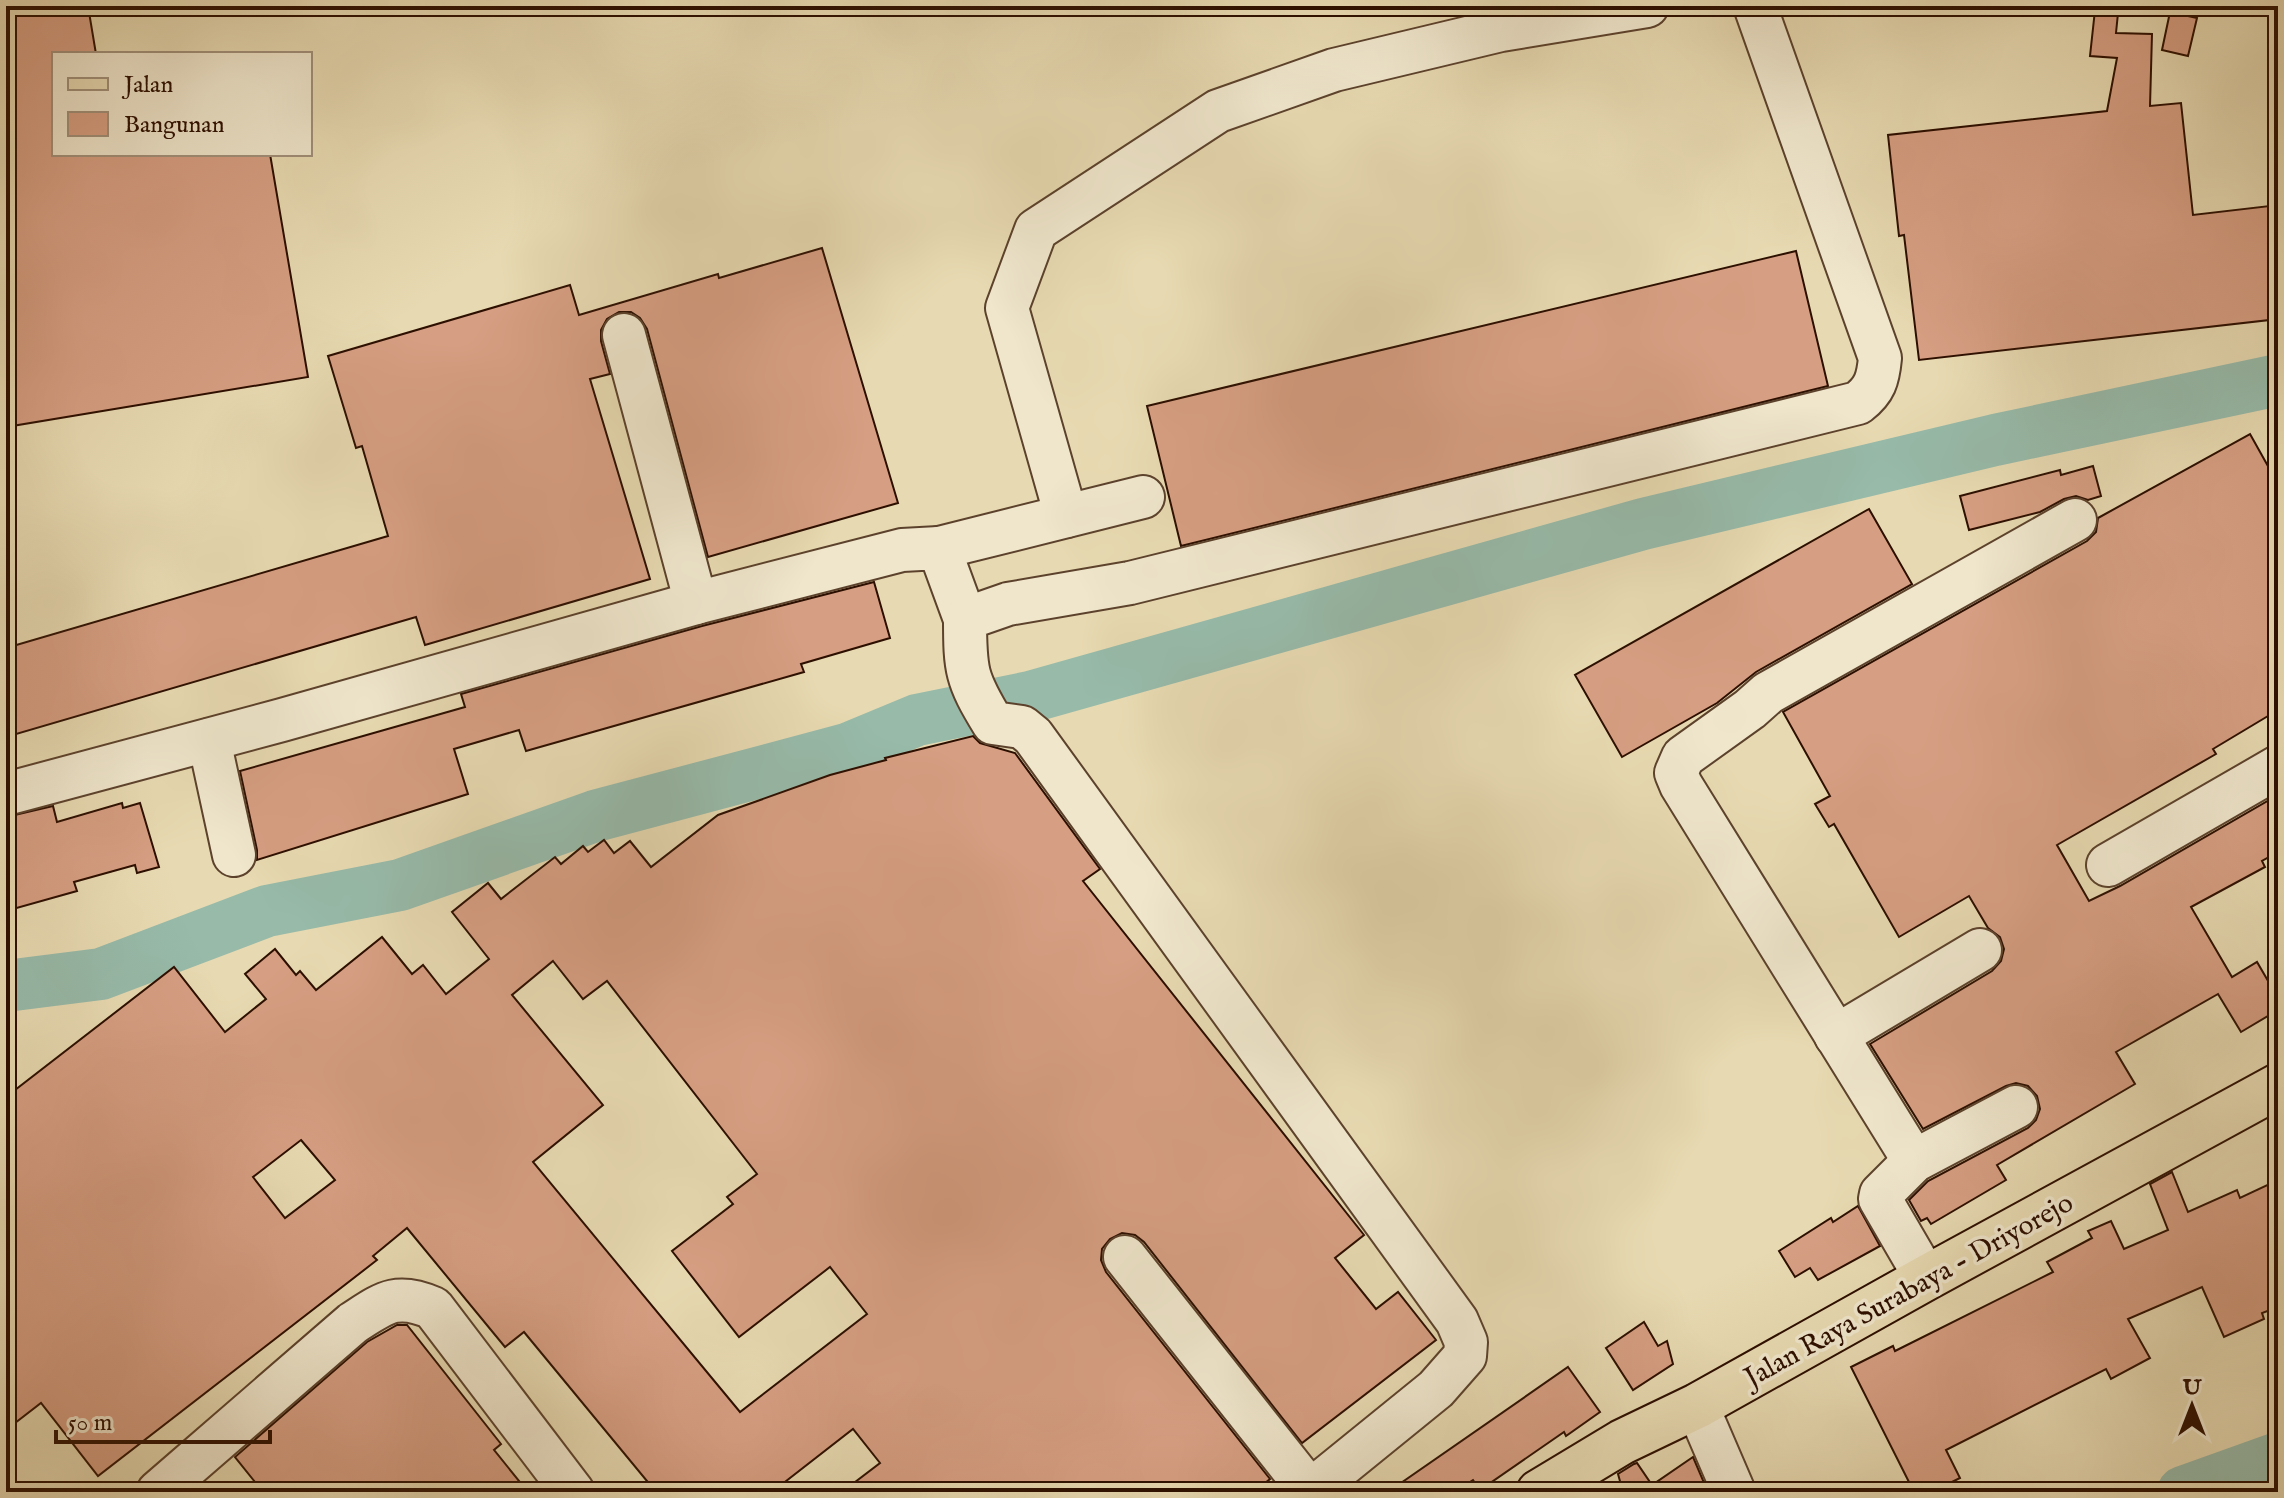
<svg xmlns="http://www.w3.org/2000/svg" width="2284" height="1498" viewBox="0 0 2284 1498" font-family="'IM FELL English',serif">
  <rect width="100%" height="100%" fill="#e7d9b1"/>
  <filter id="stains"><feTurbulence type="fractalNoise" baseFrequency=".0025" numOctaves="4"/><feColorMatrix values="0 0 0 0 .2 0 0 0 0 .09 0 0 0 0 .02 0 0 0 .5 -.17"/></filter>
  <radialGradient id="worn" r=".72"><stop offset=".6" stop-color="#630" stop-opacity="0"/><stop offset="1" stop-color="#630" stop-opacity=".3"/></radialGradient>
  <g fill="none" stroke-linecap="round" stroke-linejoin="round">
    <!-- river -->
    <g stroke="#97baa9" stroke-width="52">
      <path d="M 6,986 L 101,974 L 267,911 L 400,885 L 595,816 L 847,749 L 917,720 L 1030,697 L 1643,524 L 1995,440 L 2278,380"/>
      <path d="M 2183,1492 L 2278,1458"/>
    </g>
  </g>
  <!-- building -->
  <g fill="#d69e82" stroke="#2d0f00" stroke-width="2" fill-rule="evenodd">
    <path d="M 66,6 L 88,6 L 96,54 L 54,54 L 54,154 L 270,154 L 308,377 L 6,427 L 6,17 Z"/>
    <path d="M 2095,10 L 2118,13 L 2116,33 L 2152,34 L 2150,106 L 2181,103 L 2193,215 L 2278,205 L 2278,319 L 1919,360 L 1904,235 L 1899,236 L 1888,135 L 2107,111 L 2117,58 L 2090,56 Z"/>
    <path d="M 2170,12 L 2197,18 L 2188,56 L 2162,50 Z"/>
    <path d="M 822,248 L 898,503 L 708,557 L 647,329 L 640,318 L 631,312 L 619,312 L 607,319 L 601,330 L 601,341 L 610,374 L 590,379 L 650,579 L 425,645 L 416,617 L 6,737 L 6,648 L 388,536 L 362,446 L 356,448 L 328,356 L 570,285 L 579,315 L 718,274 L 719,278 Z"/>
    <path d="M 1796,251 L 1828,386 L 1181,546 L 1147,406 Z"/>
    <path d="M 2250,434 L 2278,484 L 2278,710 L 2213,749 L 2216,754 L 2057,845 L 2089,901 L 2120,886 L 2278,795 L 2278,852 L 2262,861 L 2265,867 L 2191,907 L 2232,977 L 2257,962 L 2278,998 L 2278,1010 L 2241,1032 L 2218,994 L 2116,1052 L 2135,1084 L 1997,1165 L 2006,1180 L 1931,1224 L 1927,1218 L 1921,1221 L 1909,1200 L 1928,1181 L 2028,1128 L 2036,1120 L 2040,1109 L 2037,1096 L 2028,1086 L 2016,1083 L 2006,1086 L 1923,1129 L 1870,1044 L 1992,971 L 2001,961 L 2004,949 L 2000,937 L 1988,928 L 1969,896 L 1899,937 L 1834,824 L 1829,827 L 1815,804 L 1830,796 L 1783,712 L 2087,541 L 2096,532 L 2098,518 Z"/>
    <path d="M 2093,466 L 2101,496 L 2088,500 L 2076,496 L 2064,499 L 2040,512 L 1969,530 L 1960,496 L 2060,470 L 2061,475 Z"/>
    <path d="M 1869,509 L 1912,584 L 1756,672 L 1717,703 L 1622,757 L 1575,675 Z"/>
    <path d="M 874,582 L 890,638 L 801,664 L 804,672 L 526,751 L 519,730 L 454,749 L 468,794 L 257,860 L 257,850 L 240,771 L 465,707 L 461,694 L 702,626 Z"/>
    <path d="M 973,736 L 980,743 L 1015,753 L 1100,869 L 1083,881 L 1364,1235 L 1335,1258 L 1376,1309 L 1398,1292 L 1436,1340 L 1302,1443 L 1144,1242 L 1135,1235 L 1122,1233 L 1110,1239 L 1102,1249 L 1101,1260 L 1106,1272 L 1270,1479 L 1254,1492 L 842,1492 L 880,1463 L 853,1429 L 772,1492 L 656,1492 L 524,1332 L 505,1347 L 407,1228 L 373,1256 L 377,1260 L 98,1476 L 41,1403 L 6,1430 L 6,1097 L 174,967 L 225,1032 L 266,999 L 245,974 L 275,949 L 296,975 L 300,971 L 316,990 L 382,937 L 412,974 L 423,965 L 446,994 L 489,959 L 452,912 L 488,883 L 501,899 L 555,857 L 561,864 L 583,846 L 588,852 L 604,840 L 614,853 L 630,841 L 651,867 L 718,815 L 830,775 L 886,760 L 885,758 ZM 553,961 L 583,999 L 607,981 L 757,1174 L 727,1197 L 733,1204 L 672,1251 L 739,1337 L 830,1267 L 867,1314 L 740,1412 L 533,1162 L 603,1105 L 512,995 ZM 301,1140 L 335,1180 L 285,1218 L 253,1177 Z"/>
    <path d="M 122,803 L 123,808 L 140,803 L 159,867 L 137,873 L 135,865 L 74,882 L 77,891 L 6,911 L 6,817 L 53,806 L 57,822 Z"/>
    <path d="M 2172,1172 L 2188,1212 L 2237,1190 L 2240,1198 L 2278,1180 L 2278,1307 L 2262,1313 L 2264,1319 L 2224,1337 L 2202,1287 L 2128,1319 L 2150,1358 L 2111,1379 L 2106,1369 L 1946,1450 L 1960,1478 L 1932,1492 L 1914,1492 L 1851,1367 L 1893,1346 L 1895,1351 L 2053,1272 L 2047,1262 L 2092,1238 L 2088,1231 L 2111,1221 L 2124,1249 L 2168,1230 L 2150,1184 Z"/>
    <path d="M 1858,1206 L 1880,1246 L 1818,1280 L 1810,1268 L 1795,1277 L 1779,1251 L 1831,1218 L 1833,1222 Z"/>
    <path d="M 1644,1322 L 1658,1346 L 1667,1341 L 1673,1364 L 1633,1390 L 1606,1348 Z"/>
    <path d="M 397,1325 L 407,1325 L 501,1444 L 494,1450 L 528,1492 L 263,1492 L 235,1457 L 367,1342 Z"/>
    <path d="M 1568,1367 L 1600,1412 L 1566,1436 L 1564,1432 L 1480,1490 L 1473,1480 L 1454,1492 L 1388,1492 Z"/>
    <path d="M 1693,1457 L 1708,1492 L 1623,1492 L 1618,1474 L 1634,1464 L 1637,1463 L 1652,1485 Z"/>
  </g>
  <g fill="none" stroke-linecap="round" stroke-linejoin="round">
    <!-- minor casing -->
    <g stroke="#5c422c" stroke-width="46">
      <g id="minor">
        <path d="M 624,335 L 696,603"/>
        <path d="M 1066,516 L 1007,308 L 1036,230 L 1218,111 L 1334,70 L 1501,30 L 1647,6"/>
        <path d="M 939,548 L 1143,497"/>
        <path d="M 209,740 L 234,855"/>
        <path d="M 6,794 L 282,720 L 696,603 L 902,550 L 939,548 L 965,619"/>
        <path d="M 2108,865 L 2278,767"/>
        <path d="M 1836,1036 L 1980,950"/>
        <path d="M 1914,1161 L 1681,785 L 1676,773 L 1683,757 L 1750,709 L 1768,693 L 2075,520"/>
        <path d="M 1125,1257 L 1310,1491"/>
        <path d="M 1926,1278 L 1880,1199 L 1881,1194 L 1914,1161 L 2016,1107"/>
        <path d="M 1697,1406 L 1734,1492"/>
        <path d="M 158,1492 L 353,1323 C 384,1303 396,1292 433,1308 L 573,1492"/>
        <path d="M 1309,1492 L 1436,1389 L 1465,1356 L 1466,1342 L 1457,1321 L 1033,736 L 1022,727 L 993,723 C 966,679 965,670 965,619 L 1008,604 L 1130,583 L 1858,403 C 1875,390 1878,379 1880,358 L 1755,6"/>
      </g>
    </g>
    <!-- major casing -->
    <g stroke="#2d0f00" stroke-width="48">
      <path id="major" d="M 1539,1492 L 1622,1442 L 1697,1406 L 1926,1278 L 2278,1086"/>
    </g>
    <!-- minor -->
    <use href="#minor" stroke="#efe6cc" stroke-width="42"/>
    <!-- major -->
    <use href="#major" stroke="#e7d9b1" stroke-width="44"/>
  </g>
  <g text-anchor="middle" stroke-width="7" stroke-linejoin="round" paint-order="stroke">
    <!-- street labels -->
    <g font-size="28" fill="#2d0f00" stroke="#efe6cc">
      <text transform="translate(1908 1289) rotate(-29)" y="10">Jalan Raya Surabaya - Driyorejo</text>
    </g>
  </g>
  <!-- margin -->
  <rect width="2284" height="1498" fill="none" stroke="#e7d9b1" stroke-width="32"/>
  <rect x="8" y="8" width="2268" height="1482" fill="none" stroke="#2d0f00" stroke-width="4"/>
  <rect x="16" y="16" width="2252" height="1466" fill="none" stroke="#2d0f00" stroke-width="2"/>
  <!-- legend -->
  <rect x="52" y="52" width="260" height="104" fill="#efe6cc" stroke="#a1907a" stroke-width="2"/>
  <rect x="68" y="78" width="40" height="12" fill="#e7d9b1" stroke="#a1907a" stroke-width="2"/>
  <text x="124" y="92" font-size="24" fill="#2d0f00">Jalan</text>
  <rect x="68" y="112" width="40" height="24" fill="#d69e82" stroke="#a1907a" stroke-width="2"/>
  <text x="124" y="132" font-size="24" fill="#2d0f00">Bangunan</text>
  <!-- north arrow -->
  <g transform="translate(2192 1406)" stroke="#efe6cc" stroke-width="6" paint-order="stroke">
  <path d="M0-6L14 30L0 20L-14 30Z" fill="#2d0f00"/>
  <text y="-12" font-size="22" font-weight="bold" text-anchor="middle" fill="#2d0f00">U</text>
  </g>
  <!-- scale -->
  <path d="M56 1430v12h214v-12" fill="none" stroke="#2d0f00" stroke-width="4"/>
  <text x="68" y="1430" font-size="24" fill="#2d0f00" stroke="#efe6cc" stroke-width="6" paint-order="stroke">50 m</text>
  <rect width="100%" height="100%" filter="url(#stains)"/>
  <rect width="100%" height="100%" fill="url(#worn)"/>
</svg>
